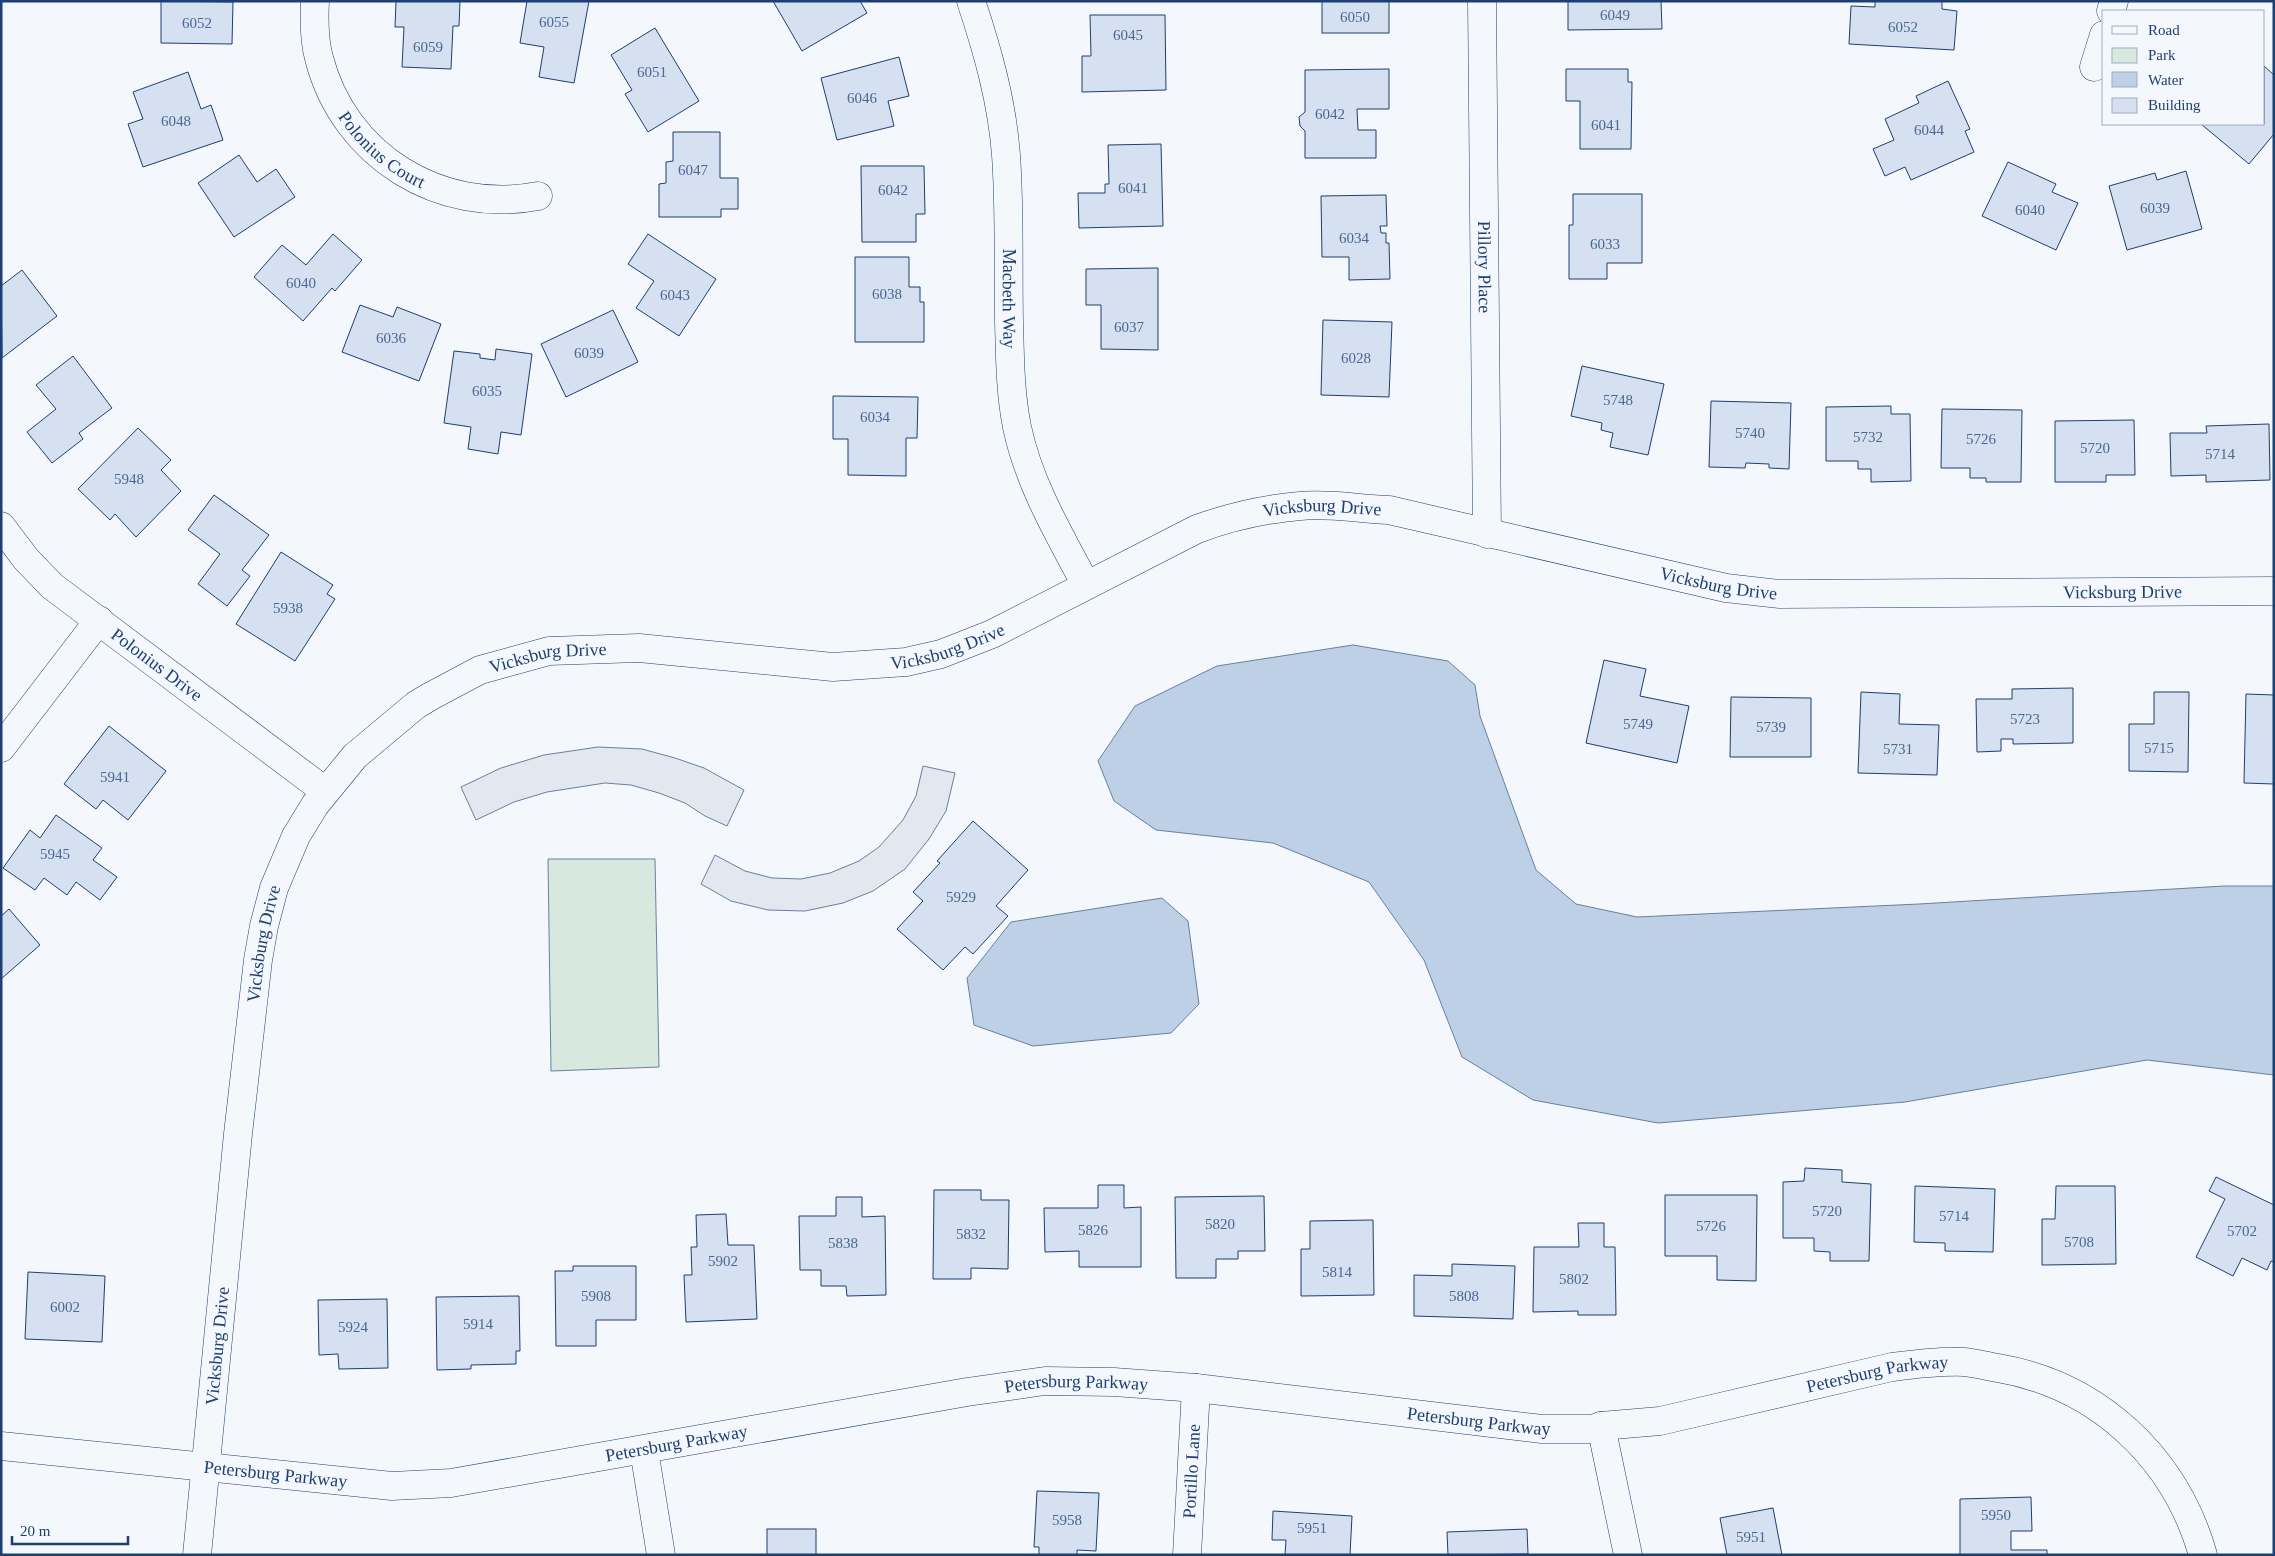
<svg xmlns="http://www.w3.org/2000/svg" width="2275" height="1556" viewBox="0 0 2275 1556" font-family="'Times New Roman',serif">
  <rect width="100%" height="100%" fill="#f4f7fb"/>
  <!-- green -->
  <path fill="#d7e8df" stroke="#687fa3" d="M 548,859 L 655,859 L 659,1067 L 551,1071 Z"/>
  <!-- parking -->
  <g fill="#e3e8f0" stroke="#687fa3">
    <path d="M 598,747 L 642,749 L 675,758 L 704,768 L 744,790 L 727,826 L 705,816 L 685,803 L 659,793 L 631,785 L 605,783 L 547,792 L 514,802 L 476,820 L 461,787 L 501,768 L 544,755 Z"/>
    <path d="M 923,766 L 955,773 L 946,811 L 929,839 L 905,869 L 873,891 L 843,903 L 805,911 L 768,910 L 731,901 L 701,884 L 715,855 L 745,871 L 772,878 L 801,879 L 830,873 L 859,861 L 879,847 L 903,820 L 916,796 Z"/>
  </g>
  <!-- water -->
  <g fill="#bed0e5" stroke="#687fa3">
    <path d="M 1353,645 L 1448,661 L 1475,685 L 1480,716 L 1536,870 L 1576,904 L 1637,917 L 1919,904 L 2224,886 L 2274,886 L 2274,1075 L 2147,1060 L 1905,1102 L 1658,1123 L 1533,1100 L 1462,1057 L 1424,960 L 1369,882 L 1273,843 L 1156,830 L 1114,801 L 1098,761 L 1135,706 L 1217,666 Z"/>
    <path d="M 1162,898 L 1188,921 L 1199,1004 L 1171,1033 L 1033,1046 L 974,1025 L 967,978 L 1011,922 Z"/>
  </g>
  <!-- building -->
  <g fill="#d5e0f0" stroke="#1d3f73">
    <path d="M 161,1 L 233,2 L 232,44 L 161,43 Z"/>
    <path d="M 396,1 L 460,1 L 459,26 L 453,26 L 451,69 L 402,67 L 404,27 L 395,27 Z"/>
    <path d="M 527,1 L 589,1 L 574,83 L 539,77 L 544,47 L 520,43 Z"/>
    <path d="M 773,1 L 860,1 L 867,13 L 802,51 Z"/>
    <rect x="1322" y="1" width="67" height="32"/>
    <path d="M 1568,1 L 1661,1 L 1662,29 L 1568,30 Z"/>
    <path d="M 1875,1 L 1942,1 L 1942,9 L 1957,11 L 1954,50 L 1849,44 L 1851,6 L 1875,7 Z"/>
    <path d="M 1090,15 L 1165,15 L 1166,90 L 1082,92 L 1082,56 L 1091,56 Z"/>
    <path d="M 655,28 L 699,101 L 648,132 L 625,94 L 632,90 L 611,55 Z"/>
    <path d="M 899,57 L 909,96 L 888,101 L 894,126 L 837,140 L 821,78 Z"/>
    <path d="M 2264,66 L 2274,75 L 2274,134 L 2249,164 L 2201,124 L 2264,124 Z"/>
    <path d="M 1389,69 L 1389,109 L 1357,109 L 1358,130 L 1376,130 L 1376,158 L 1305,158 L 1305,131 L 1300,126 L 1299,117 L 1305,112 L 1305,70 Z"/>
    <path d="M 1566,69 L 1628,69 L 1628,82 L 1632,82 L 1631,149 L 1580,149 L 1580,101 L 1566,101 Z"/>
    <path d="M 188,72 L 201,109 L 211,105 L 223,140 L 143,167 L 128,124 L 143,119 L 133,92 Z"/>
    <path d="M 1948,81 L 1970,129 L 1965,131 L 1974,152 L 1911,180 L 1905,167 L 1885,176 L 1873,149 L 1894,140 L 1885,119 L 1919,103 L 1916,96 Z"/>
    <path d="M 673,132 L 720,132 L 720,178 L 738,178 L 738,209 L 721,209 L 721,217 L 659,217 L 659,184 L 666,183 L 666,162 L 673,161 Z"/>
    <path d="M 1161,144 L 1163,226 L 1079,228 L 1078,193 L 1105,193 L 1105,184 L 1109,184 L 1108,145 Z"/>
    <path d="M 239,155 L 257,182 L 276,169 L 295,197 L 234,237 L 198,183 Z"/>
    <path d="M 2008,162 L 2056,184 L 2052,192 L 2078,203 L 2056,250 L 1982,216 Z"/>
    <path d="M 861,166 L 924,166 L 925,214 L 916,214 L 916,242 L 862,242 Z"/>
    <path d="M 2186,171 L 2202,229 L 2127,250 L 2109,186 L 2155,173 L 2157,180 Z"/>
    <path d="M 1573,194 L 1642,194 L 1642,263 L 1607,263 L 1607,279 L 1569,279 L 1569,225 L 1573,225 Z"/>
    <path d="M 1386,195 L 1387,226 L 1380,226 L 1381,233 L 1386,233 L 1386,243 L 1389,243 L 1390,279 L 1349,280 L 1349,257 L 1322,257 L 1321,196 Z"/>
    <path d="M 333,234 L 362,260 L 335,291 L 332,288 L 303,321 L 254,277 L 282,245 L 306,265 Z"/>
    <path d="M 648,234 L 716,279 L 679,336 L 636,308 L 654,281 L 628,264 Z"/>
    <path d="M 855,257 L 909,257 L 909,287 L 920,287 L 920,302 L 924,302 L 924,342 L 855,342 Z"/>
    <path d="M 1158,268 L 1158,350 L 1101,349 L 1101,305 L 1086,305 L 1086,269 Z"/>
    <path d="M 22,270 L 57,316 L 2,358 L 1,286 Z"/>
    <path d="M 360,305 L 393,317 L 397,307 L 441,324 L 419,381 L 342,352 Z"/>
    <path d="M 613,310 L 638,362 L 566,397 L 541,344 Z"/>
    <path d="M 1323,320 L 1392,322 L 1389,397 L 1321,395 Z"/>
    <path d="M 496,349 L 532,354 L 521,435 L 501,432 L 498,454 L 468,449 L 471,427 L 444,423 L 454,351 L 480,354 L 480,358 L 495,360 Z"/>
    <path d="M 73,356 L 112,408 L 79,433 L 83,439 L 52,463 L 27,432 L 56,409 L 36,385 Z"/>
    <path d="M 1582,366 L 1664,384 L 1648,455 L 1610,447 L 1613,433 L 1601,430 L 1602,423 L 1571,416 Z"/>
    <path d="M 833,396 L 918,397 L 917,438 L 906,438 L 906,476 L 848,475 L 848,439 L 833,439 Z"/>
    <path d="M 1711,401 L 1791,403 L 1789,469 L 1769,468 L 1769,464 L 1746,463 L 1745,468 L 1709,467 Z"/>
    <path d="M 1891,406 L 1891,414 L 1910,414 L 1911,481 L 1871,482 L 1871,469 L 1858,469 L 1858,461 L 1826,461 L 1826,407 Z"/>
    <path d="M 1942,409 L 2022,410 L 2021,482 L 1986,482 L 1986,478 L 1970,478 L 1970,468 L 1941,468 Z"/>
    <path d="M 2134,420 L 2135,475 L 2106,475 L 2106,482 L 2055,482 L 2055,421 Z"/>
    <path d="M 2269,424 L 2270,480 L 2206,482 L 2206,475 L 2171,476 L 2170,433 L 2207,433 L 2206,426 Z"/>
    <path d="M 138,428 L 171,460 L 161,470 L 181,491 L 136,537 L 115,514 L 110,520 L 78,489 Z"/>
    <path d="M 214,495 L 269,535 L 242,570 L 250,576 L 227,606 L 198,584 L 220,554 L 188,530 Z"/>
    <path d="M 281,552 L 333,585 L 327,594 L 335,599 L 295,661 L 236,624 Z"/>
    <path d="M 1604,660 L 1646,669 L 1640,696 L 1689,706 L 1677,763 L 1586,743 Z"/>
    <path d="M 2073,688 L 2073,743 L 2013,744 L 2013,739 L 2001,739 L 2001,751 L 1977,752 L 1976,699 L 2012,699 L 2012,689 Z"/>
    <path d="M 1861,692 L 1900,694 L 1899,724 L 1939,725 L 1937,775 L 1858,773 Z"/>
    <path d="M 2154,692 L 2189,692 L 2188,772 L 2129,771 L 2129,724 L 2154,724 Z"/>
    <path d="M 2246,694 L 2274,695 L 2274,784 L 2244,783 Z"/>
    <path d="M 1731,697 L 1811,698 L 1811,757 L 1730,757 Z"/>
    <path d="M 109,726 L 166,771 L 128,820 L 103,800 L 96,809 L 64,784 Z"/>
    <path d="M 56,815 L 102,848 L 93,860 L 117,877 L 100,900 L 76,882 L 67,895 L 44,878 L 35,890 L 3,868 L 30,830 L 40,838 Z"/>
    <path d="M 973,821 L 1028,870 L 996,906 L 1008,916 L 973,954 L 965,947 L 943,970 L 897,929 L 923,901 L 913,892 L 940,863 L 937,861 Z"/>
    <path d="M 9,909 L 40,945 L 1,979 L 1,916 Z"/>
    <path d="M 1805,1168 L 1842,1170 L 1842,1182 L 1871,1184 L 1869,1261 L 1830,1261 L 1830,1252 L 1814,1251 L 1814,1238 L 1783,1238 L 1783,1182 L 1804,1181 Z"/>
    <path d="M 2216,1177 L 2274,1205 L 2274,1262 L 2271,1261 L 2267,1270 L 2242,1258 L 2233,1276 L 2196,1257 L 2225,1199 L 2209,1191 Z"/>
    <path d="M 1098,1185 L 1124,1185 L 1124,1208 L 1141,1207 L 1141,1267 L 1079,1267 L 1079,1251 L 1045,1252 L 1044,1208 L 1098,1208 Z"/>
    <path d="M 1915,1186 L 1995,1189 L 1993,1252 L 1945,1251 L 1945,1243 L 1914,1242 Z"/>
    <path d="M 2056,1186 L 2115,1186 L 2116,1264 L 2042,1265 L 2042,1219 L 2055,1219 Z"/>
    <path d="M 934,1190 L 981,1190 L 981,1200 L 1009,1200 L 1008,1269 L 971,1268 L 971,1279 L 933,1279 Z"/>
    <path d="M 1665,1195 L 1757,1195 L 1756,1281 L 1717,1280 L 1717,1256 L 1665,1256 Z"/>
    <path d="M 1264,1196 L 1265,1251 L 1238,1251 L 1238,1259 L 1216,1259 L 1216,1278 L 1176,1278 L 1175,1197 Z"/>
    <path d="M 836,1197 L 862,1197 L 862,1217 L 885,1216 L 886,1295 L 847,1296 L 846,1286 L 821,1286 L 821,1270 L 800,1270 L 799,1216 L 836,1216 Z"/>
    <path d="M 726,1214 L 728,1245 L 754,1245 L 757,1319 L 686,1322 L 684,1275 L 692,1275 L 691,1247 L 697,1247 L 696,1215 Z"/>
    <path d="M 1373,1220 L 1374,1295 L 1301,1296 L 1301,1249 L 1310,1249 L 1310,1221 Z"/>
    <path d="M 1578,1223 L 1604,1223 L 1604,1247 L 1615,1247 L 1616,1315 L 1578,1315 L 1578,1311 L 1533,1312 L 1534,1247 L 1579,1247 Z"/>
    <path d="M 1452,1264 L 1515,1266 L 1513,1319 L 1414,1316 L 1414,1275 L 1452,1276 Z"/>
    <path d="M 573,1266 L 636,1266 L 636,1320 L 596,1320 L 596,1346 L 556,1346 L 555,1271 L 573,1271 Z"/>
    <path d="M 28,1272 L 105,1276 L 102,1342 L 25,1339 Z"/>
    <path d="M 519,1296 L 520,1351 L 516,1351 L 516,1364 L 471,1365 L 471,1369 L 437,1370 L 436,1297 Z"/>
    <path d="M 387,1299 L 388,1368 L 339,1369 L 338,1354 L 319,1355 L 318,1300 Z"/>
    <path d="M 1037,1491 L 1099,1493 L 1096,1551 L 1077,1550 L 1077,1555 L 1039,1555 L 1039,1547 L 1034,1547 Z"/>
    <path d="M 2031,1497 L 2032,1531 L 2011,1531 L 2011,1550 L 2047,1550 L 2047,1555 L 1960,1555 L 1960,1499 Z"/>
    <path d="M 1773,1508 L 1782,1555 L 1727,1555 L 1720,1518 Z"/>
    <path d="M 1273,1511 L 1352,1516 L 1350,1555 L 1285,1555 L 1286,1540 L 1272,1540 Z"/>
    <rect x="767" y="1529" width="49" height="26"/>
    <path d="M 1527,1529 L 1528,1554 L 1448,1555 L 1447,1532 Z"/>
  </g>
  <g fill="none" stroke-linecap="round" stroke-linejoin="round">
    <!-- street casing -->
    <g stroke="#1d3f73" stroke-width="29">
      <g id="street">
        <path id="s1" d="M 315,1 C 314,20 314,40 319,58 C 344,156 440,215 538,196"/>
        <path id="s2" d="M 971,1 C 988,52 1002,102 1006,155 C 1010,210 1008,266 1009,321 C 1010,357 1010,392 1017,427 C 1029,484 1059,534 1086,585"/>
        <path id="s3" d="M 1482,1 L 1487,534"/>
        <path d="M 2111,11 L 2114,1"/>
        <path d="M 2094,67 L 2104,35"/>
        <path id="s4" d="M 1,526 L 26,559 L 52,586 L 325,791"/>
        <path d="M 1,748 L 99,620"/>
        <path d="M 1601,1426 L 1628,1555"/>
        <path id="s5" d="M 1,1446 L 392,1486 L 451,1483 L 967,1392 L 1045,1381 L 1114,1382 L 1196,1388 L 1542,1429 L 1593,1429 L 1601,1426 L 1660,1421 L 1892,1367 C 1916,1364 1939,1361 1964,1362 C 1975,1363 1987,1366 1998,1368 C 2098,1385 2175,1457 2203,1555"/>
        <path d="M 644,1450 L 661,1555"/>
        <path id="s6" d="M 197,1555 L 238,1134 L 258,960 L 264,926 L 274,888 L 296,836 L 315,805 L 355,756 L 416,705 L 431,696 L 480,670 L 549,651 L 639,648 L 833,667 L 906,662 L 941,654 L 992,634 L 1197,529 C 1230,517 1265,509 1300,506 C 1329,503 1359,509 1389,510 L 1726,588 L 1780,594 L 2274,591"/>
        <path id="s7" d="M 1187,1555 L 1196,1388"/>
      </g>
    </g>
    <!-- street -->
    <use href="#street" stroke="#f4f7fb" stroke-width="28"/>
  </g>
  <g text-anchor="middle" stroke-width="4" stroke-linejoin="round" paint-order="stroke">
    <!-- number labels -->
    <g font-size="15" fill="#4b6792">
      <text x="1615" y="20">6049</text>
      <text x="1355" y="22">6050</text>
      <text x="554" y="27">6055</text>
      <text x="197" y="28">6052</text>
      <text x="1903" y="32">6052</text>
      <text x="1128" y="40">6045</text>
      <text x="428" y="52">6059</text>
      <text x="652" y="77">6051</text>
      <text x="862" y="103">6046</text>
      <text x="1330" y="119">6042</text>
      <text x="176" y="126">6048</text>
      <text x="1606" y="130">6041</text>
      <text x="1929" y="135">6044</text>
      <text x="693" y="175">6047</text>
      <text x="1133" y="193">6041</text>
      <text x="893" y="195">6042</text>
      <text x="2155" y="213">6039</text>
      <text x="2030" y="215">6040</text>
      <text x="1354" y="243">6034</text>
      <text x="1605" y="249">6033</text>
      <text x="301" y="288">6040</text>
      <text x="887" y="299">6038</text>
      <text x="675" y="300">6043</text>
      <text x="1129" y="332">6037</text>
      <text x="391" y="343">6036</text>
      <text x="589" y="358">6039</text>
      <text x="1356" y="363">6028</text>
      <text x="487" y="396">6035</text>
      <text x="1618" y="405">5748</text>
      <text x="875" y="422">6034</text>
      <text x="1750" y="438">5740</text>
      <text x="1868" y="442">5732</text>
      <text x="1981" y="444">5726</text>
      <text x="2095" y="453">5720</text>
      <text x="2220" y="459">5714</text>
      <text x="129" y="484">5948</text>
      <text x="288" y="613">5938</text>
      <text x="2025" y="724">5723</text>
      <text x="1638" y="729">5749</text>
      <text x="1771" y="732">5739</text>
      <text x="2159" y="753">5715</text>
      <text x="1898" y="754">5731</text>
      <text x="115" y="782">5941</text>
      <text x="55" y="859">5945</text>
      <text x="961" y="902">5929</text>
      <text x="1827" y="1216">5720</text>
      <text x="1954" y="1221">5714</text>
      <text x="1220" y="1229">5820</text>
      <text x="1711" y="1231">5726</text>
      <text x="1093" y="1235">5826</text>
      <text x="2242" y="1236">5702</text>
      <text x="971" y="1239">5832</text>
      <text x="2079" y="1247">5708</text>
      <text x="843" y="1248">5838</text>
      <text x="723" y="1266">5902</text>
      <text x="1337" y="1277">5814</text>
      <text x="1574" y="1284">5802</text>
      <text x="596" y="1301">5908</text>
      <text x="1464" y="1301">5808</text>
      <text x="65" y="1312">6002</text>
      <text x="478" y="1329">5914</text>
      <text x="353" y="1332">5924</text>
      <text x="1996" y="1520">5950</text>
      <text x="1067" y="1525">5958</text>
      <text x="1312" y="1533">5951</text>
      <text x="1751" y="1542">5951</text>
    </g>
    <!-- street labels -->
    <g font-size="18" fill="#1d3f73" stroke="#f4f7fb">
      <text dy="6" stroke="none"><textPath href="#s1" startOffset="172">Polonius Court</textPath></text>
      <text dy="6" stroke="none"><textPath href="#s3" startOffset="266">Pillory Place</textPath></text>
      <text dy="6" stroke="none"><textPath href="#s2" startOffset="302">Macbeth Way</textPath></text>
      <text dy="6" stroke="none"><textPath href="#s6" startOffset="1859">Vicksburg Drive</textPath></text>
      <text dy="6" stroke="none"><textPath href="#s6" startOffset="2264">Vicksburg Drive</textPath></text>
      <text dy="6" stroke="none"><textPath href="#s6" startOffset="2669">Vicksburg Drive</textPath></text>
      <text dy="6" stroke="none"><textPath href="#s6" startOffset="1454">Vicksburg Drive</textPath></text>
      <text dy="6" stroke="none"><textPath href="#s6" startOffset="1050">Vicksburg Drive</textPath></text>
      <text dy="6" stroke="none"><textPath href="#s4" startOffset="210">Polonius Drive</textPath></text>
      <text dy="6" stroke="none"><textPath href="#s6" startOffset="615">Vicksburg Drive</textPath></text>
      <text dy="6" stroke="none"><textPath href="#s6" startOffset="210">Vicksburg Drive</textPath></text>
      <text dy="6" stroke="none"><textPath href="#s5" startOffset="1896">Petersburg Parkway</textPath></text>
      <text dy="6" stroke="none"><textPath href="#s5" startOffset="1086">Petersburg Parkway</textPath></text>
      <text dy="6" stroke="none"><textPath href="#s5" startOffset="1491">Petersburg Parkway</textPath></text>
      <text dy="6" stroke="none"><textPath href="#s5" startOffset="681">Petersburg Parkway</textPath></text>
      <text dy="6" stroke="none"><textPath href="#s7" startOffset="84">Portillo Lane</textPath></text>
      <text dy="6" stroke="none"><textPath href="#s5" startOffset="276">Petersburg Parkway</textPath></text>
    </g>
  </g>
  <!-- border -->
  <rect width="2275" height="1556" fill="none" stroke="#1d3f73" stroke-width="5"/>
  <!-- legend -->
  <rect x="2102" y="10" width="162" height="115" fill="#f4f7fb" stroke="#9eadc5"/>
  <rect x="2112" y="26" width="25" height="8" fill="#f4f7fb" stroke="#9eadc5"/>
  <text x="2148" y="35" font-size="15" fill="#1d3f73">Road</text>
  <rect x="2112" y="48" width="25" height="15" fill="#d7e8df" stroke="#9eadc5"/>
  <text x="2148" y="60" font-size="15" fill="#1d3f73">Park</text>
  <rect x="2112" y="72" width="25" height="15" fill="#bed0e5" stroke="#9eadc5"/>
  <text x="2148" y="85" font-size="15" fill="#1d3f73">Water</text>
  <rect x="2112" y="98" width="25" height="15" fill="#d5e0f0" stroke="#9eadc5"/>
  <text x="2148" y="110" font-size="15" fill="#1d3f73">Building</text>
  <!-- scale -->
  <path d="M12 1536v8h116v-8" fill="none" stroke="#1d3f73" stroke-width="2.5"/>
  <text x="20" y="1536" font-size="15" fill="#1d3f73" stroke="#f4f7fb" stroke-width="4" paint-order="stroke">20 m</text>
</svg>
